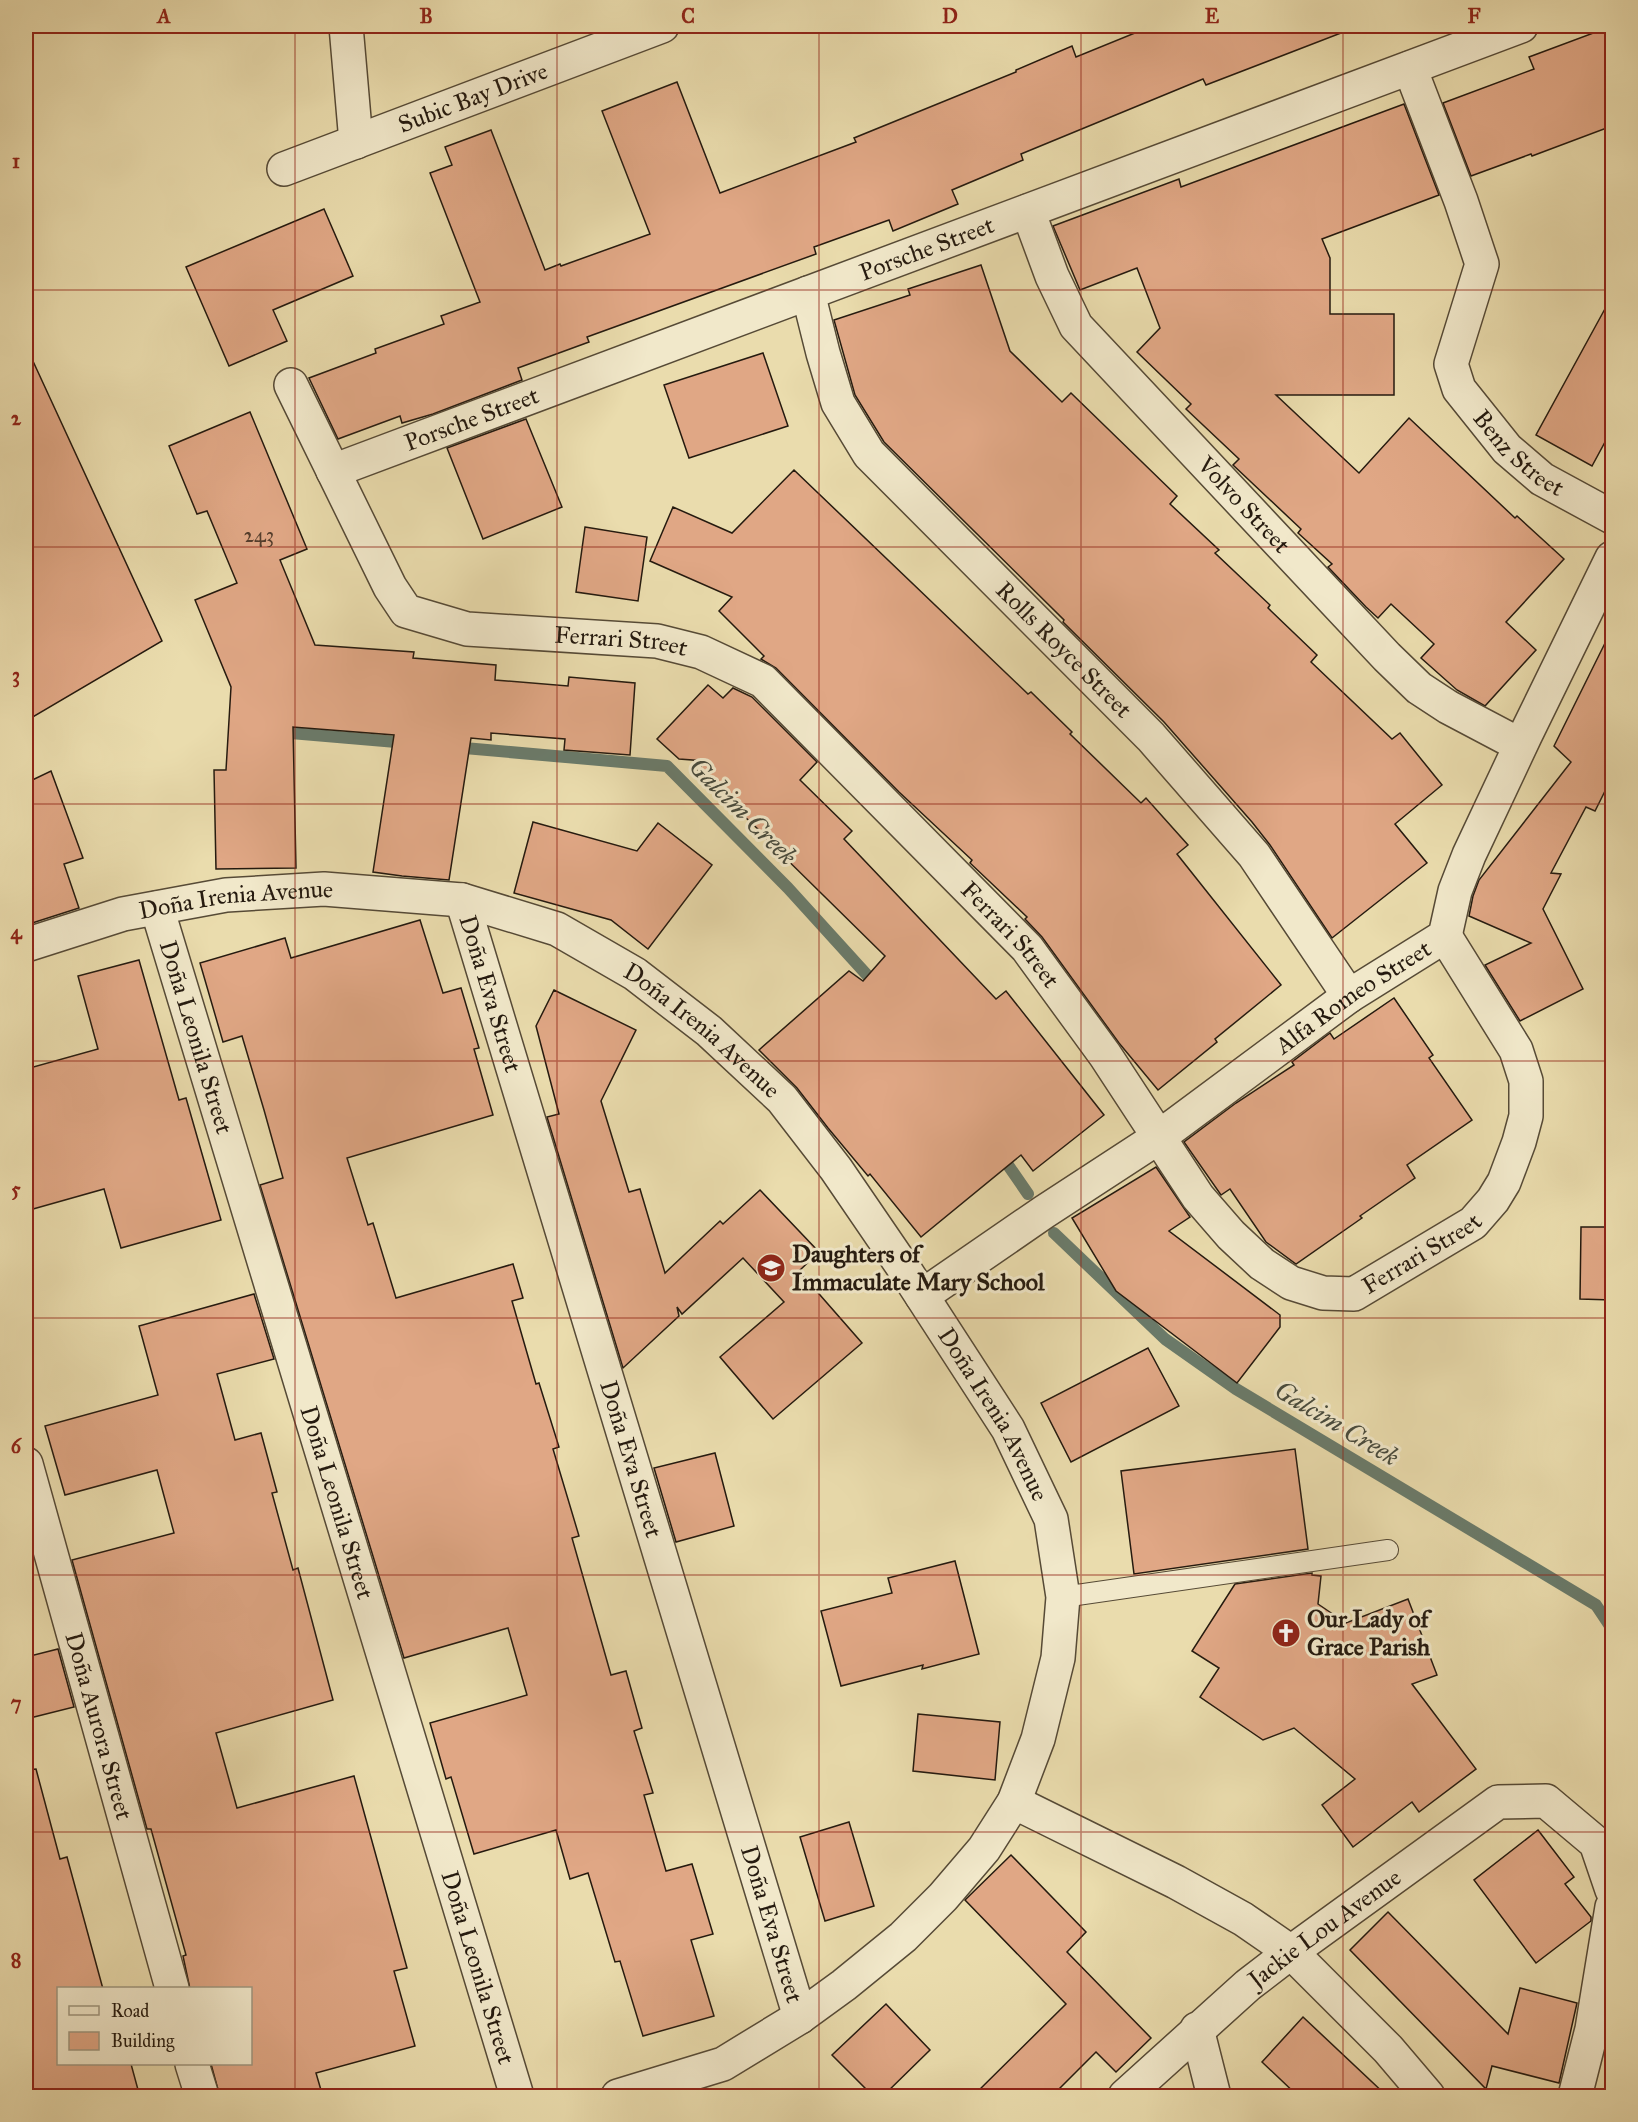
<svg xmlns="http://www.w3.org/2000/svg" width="1638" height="2122" viewBox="0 0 1638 2122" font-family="'IM FELL Great Primer',serif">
  <rect width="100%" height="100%" fill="#eadcad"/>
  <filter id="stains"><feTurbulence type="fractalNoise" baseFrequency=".00333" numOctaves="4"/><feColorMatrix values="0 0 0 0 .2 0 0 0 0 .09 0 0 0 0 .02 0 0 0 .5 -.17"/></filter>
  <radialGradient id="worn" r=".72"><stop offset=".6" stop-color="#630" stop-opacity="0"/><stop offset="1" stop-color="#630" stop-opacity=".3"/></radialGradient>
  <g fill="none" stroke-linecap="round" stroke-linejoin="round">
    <!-- stream -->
    <g stroke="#6a7b6b" stroke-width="12">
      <path d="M 279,732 L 408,743"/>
      <path d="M 453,747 L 667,766 L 788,888 L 877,986"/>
      <path d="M 999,1152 L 1028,1194"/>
      <path d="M 1054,1233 L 1165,1339 L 1236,1389 L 1596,1605 L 1612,1629"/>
    </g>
  </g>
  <!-- building -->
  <g fill="#e0a785" stroke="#251a0f" stroke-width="1.5">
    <path d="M 1152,26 L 1354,26 L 1354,28 L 1206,85 L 1203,79 L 1021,154 L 1023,160 L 952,190 L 958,204 L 893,231 L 889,220 L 814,247 L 816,254 L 587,337 L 589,342 L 518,368 L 522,380 L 433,414 L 402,423 L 400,416 L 338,439 L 309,378 L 376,353 L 375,349 L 444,324 L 441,316 L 480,302 L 430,173 L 452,165 L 445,147 L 491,130 L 545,270 L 560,264 L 561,266 L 650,234 L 602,111 L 677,82 L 720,193 L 856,142 L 854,138 L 1016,72 L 1016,70 L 1072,46 L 1076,57 Z"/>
    <path d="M 1612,26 L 1612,126 L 1532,156 L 1531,154 L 1471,176 L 1443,103 L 1534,69 L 1529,57 Z"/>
    <path d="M 1404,104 L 1439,195 L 1322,239 L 1330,258 L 1330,314 L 1394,314 L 1394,395 L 1276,395 L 1359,473 L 1409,418 L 1515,518 L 1517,516 L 1564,559 L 1506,622 L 1536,650 L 1485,706 L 1457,690 L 1421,658 L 1434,644 L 1391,604 L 1378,618 L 1366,607 L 1328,567 L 1332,564 L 1298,533 L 1301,529 L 1233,465 L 1239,459 L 1186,409 L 1191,404 L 1137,352 L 1160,328 L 1137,268 L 1080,290 L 1053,226 L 1179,179 L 1181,187 Z"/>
    <path d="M 324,209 L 353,276 L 273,310 L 287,341 L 229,366 L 186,267 Z"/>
    <path d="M 981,265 L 1010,351 L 1062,402 L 1071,393 L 1177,496 L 1170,504 L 1219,550 L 1215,553 L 1270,605 L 1268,608 L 1317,655 L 1311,662 L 1392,739 L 1400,733 L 1442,785 L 1395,824 L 1427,863 L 1332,938 L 1270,845 L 1252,822 L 1164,722 L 1063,622 L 1064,620 L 884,442 L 855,395 L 834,320 L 910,295 L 908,289 Z"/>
    <path d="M 1612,296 L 1612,429 L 1592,466 L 1536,435 Z"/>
    <path d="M 26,346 L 162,641 L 26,721 Z"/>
    <path d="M 763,353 L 788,426 L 689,458 L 664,385 Z"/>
    <path d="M 250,412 L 307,549 L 280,560 L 315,645 L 414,652 L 413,658 L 496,665 L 495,680 L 568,686 L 569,677 L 635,683 L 630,755 L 564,750 L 565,739 L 491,733 L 491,740 L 471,738 L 449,880 L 402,876 L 373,872 L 394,735 L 293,727 L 296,868 L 216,869 L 214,770 L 226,770 L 231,687 L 195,600 L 237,583 L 207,511 L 197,514 L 169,446 Z"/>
    <path d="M 526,419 L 562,507 L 483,539 L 447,448 Z"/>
    <path d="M 794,470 L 1028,694 L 1031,692 L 1072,732 L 1070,734 L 1141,803 L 1146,798 L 1188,845 L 1177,854 L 1281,985 L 1215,1039 L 1217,1042 L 1158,1090 L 1119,1043 L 1042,937 L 1025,919 L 1027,917 L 970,863 L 972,860 L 899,792 L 776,668 L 761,659 L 764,656 L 719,611 L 732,597 L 650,561 L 673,507 L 732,533 Z"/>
    <path d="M 585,527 L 647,537 L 638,601 L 576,592 Z"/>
    <path d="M 1612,629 L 1612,777 L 1595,811 L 1586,807 L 1551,873 L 1561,874 L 1543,909 L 1583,989 L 1520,1021 L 1485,965 L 1531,943 L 1469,916 L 1473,896 L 1479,880 L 1571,762 L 1554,746 Z"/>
    <path d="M 708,685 L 723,698 L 733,688 L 752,697 L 817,762 L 800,780 L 852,831 L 844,839 L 996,999 L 1006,991 L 1104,1115 L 1033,1171 L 1021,1155 L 921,1237 L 870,1174 L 868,1176 L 828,1128 L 797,1088 L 759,1050 L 849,971 L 863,981 L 885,956 L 759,832 L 760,831 L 697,772 L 705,761 L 679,759 L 657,739 Z"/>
    <path d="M 51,771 L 83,858 L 64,864 L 79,908 L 26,925 L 26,783 Z"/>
    <path d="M 533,822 L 637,851 L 658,823 L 712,865 L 648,949 L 611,920 L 514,893 Z"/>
    <path d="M 420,920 L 443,993 L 461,988 L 479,1048 L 474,1049 L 493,1115 L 347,1158 L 368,1225 L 373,1223 L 396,1298 L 513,1264 L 523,1298 L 512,1301 L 536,1384 L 539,1383 L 559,1447 L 553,1449 L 579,1536 L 572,1538 L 611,1675 L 626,1671 L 642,1728 L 634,1731 L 653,1793 L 644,1795 L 666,1871 L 692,1864 L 713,1934 L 691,1940 L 714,2016 L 643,2036 L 620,1961 L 615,1962 L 588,1873 L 570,1879 L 556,1830 L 474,1854 L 451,1777 L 446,1779 L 430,1723 L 527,1695 L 508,1628 L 404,1658 L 260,1185 L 283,1178 L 264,1110 L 242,1036 L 223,1042 L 200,963 L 285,938 L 291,958 Z"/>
    <path d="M 139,960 L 179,1100 L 186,1098 L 221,1220 L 121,1248 L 104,1189 L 26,1211 L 26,1069 L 98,1049 L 78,976 Z"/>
    <path d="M 554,990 L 636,1030 L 601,1101 L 629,1192 L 640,1189 L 665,1273 L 720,1221 L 723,1224 L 760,1190 L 819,1252 L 799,1271 L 862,1343 L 773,1419 L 720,1357 L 784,1302 L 743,1258 L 682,1314 L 677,1307 L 679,1316 L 623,1368 L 547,1117 L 559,1114 L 536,1026 Z"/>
    <path d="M 1394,998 L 1433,1055 L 1429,1058 L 1472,1120 L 1407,1165 L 1415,1178 L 1360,1216 L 1362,1218 L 1296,1264 L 1266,1242 L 1230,1189 L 1221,1195 L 1184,1142 L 1236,1103 L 1294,1065 L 1292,1062 L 1330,1033 L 1334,1039 Z"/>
    <path d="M 1156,1167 L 1190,1217 L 1169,1231 L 1280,1315 L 1280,1327 L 1237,1383 L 1116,1291 L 1072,1218 Z"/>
    <path d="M 1581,1227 L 1612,1227 L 1612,1300 L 1580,1299 Z"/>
    <path d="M 254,1294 L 274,1359 L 217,1374 L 235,1440 L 261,1433 L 277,1492 L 272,1493 L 293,1570 L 298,1568 L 333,1700 L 216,1733 L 237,1808 L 354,1776 L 407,1968 L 394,1971 L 415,2046 L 316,2073 L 323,2097 L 220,2097 L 211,2064 L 250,2064 L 250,1989 L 190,1989 L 183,1956 L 186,1955 L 151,1829 L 147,1829 L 72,1560 L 174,1533 L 157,1470 L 65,1495 L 45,1426 L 158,1395 L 139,1326 Z"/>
    <path d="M 1148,1348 L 1179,1406 L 1071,1462 L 1041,1403 Z"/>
    <path d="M 1295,1449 L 1308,1549 L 1134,1574 L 1121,1471 Z"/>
    <path d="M 715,1453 L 734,1526 L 676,1542 L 654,1468 Z"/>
    <path d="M 955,1561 L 979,1654 L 922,1669 L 923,1665 L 841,1686 L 821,1611 L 892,1593 L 888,1578 Z"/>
    <path d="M 1312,1573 L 1312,1575 L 1321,1576 L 1318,1604 L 1346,1623 L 1408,1599 L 1437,1675 L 1412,1684 L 1476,1769 L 1419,1812 L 1412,1802 L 1353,1847 L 1322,1805 L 1355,1779 L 1294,1728 L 1263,1740 L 1200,1697 L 1219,1668 L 1192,1651 L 1235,1584 Z"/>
    <path d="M 58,1649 L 74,1707 L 26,1719 L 26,1657 Z"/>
    <path d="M 918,1714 L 1000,1722 L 995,1780 L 913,1771 Z"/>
    <path d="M 36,1769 L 60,1859 L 67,1857 L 103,1989 L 58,1989 L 58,2064 L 131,2064 L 140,2097 L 26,2097 L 26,1770 Z"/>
    <path d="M 849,1822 L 874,1906 L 825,1921 L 800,1837 Z"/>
    <path d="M 1538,1830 L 1574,1877 L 1565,1884 L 1591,1917 L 1591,1921 L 1536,1963 L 1474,1880 Z"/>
    <path d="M 1011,1855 L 1086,1932 L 1067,1952 L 1151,2038 L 1116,2072 L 1096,2052 L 1051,2097 L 972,2097 L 1066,2004 L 965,1900 Z"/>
    <path d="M 1388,1912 L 1508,2034 L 1520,1988 L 1577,2003 L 1559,2083 L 1492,2066 L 1486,2089 L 1350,1950 Z"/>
    <path d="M 886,2004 L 930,2050 L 882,2097 L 874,2097 L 832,2055 Z"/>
    <path d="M 1303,2017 L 1388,2097 L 1299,2097 L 1262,2062 Z"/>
  </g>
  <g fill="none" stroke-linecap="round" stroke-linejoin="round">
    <!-- service casing -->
    <g stroke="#564a36" stroke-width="22">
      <path id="service" d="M 1063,1597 L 1388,1550"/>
    </g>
    <!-- minor casing -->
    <g stroke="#564a36" stroke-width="36">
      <g id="minor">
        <path d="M 346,26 L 356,142"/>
        <path id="s1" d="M 1410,68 L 1461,201 L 1482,264 L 1451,364 L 1459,389 L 1507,449 L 1542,479 L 1612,517"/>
        <path id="s2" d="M 284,169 L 662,26"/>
        <path id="s3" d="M 1028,211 L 1052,276 L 1076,326 L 1387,657 L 1419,688 L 1448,707 L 1520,745"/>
        <path id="s4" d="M 808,293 L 823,353 L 838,403 L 869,454 L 1151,737 L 1254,855 L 1349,996"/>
        <path id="s5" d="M 291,385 L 390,587 L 406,611 L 467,629 L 657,641 L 701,652 L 763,681 L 1027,948 L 1105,1055 L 1198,1197 L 1231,1235 L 1262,1264 L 1291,1283 L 1323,1293 L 1354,1294 L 1473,1223 L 1493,1200 L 1504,1182 L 1519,1142 L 1526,1116 L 1526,1081 L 1516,1050 L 1445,936"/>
        <path id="s6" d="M 333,471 L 1521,26"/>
        <path id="s7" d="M 462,900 L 800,2017"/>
        <path id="s8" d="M 157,908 L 517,2096"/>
        <path id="s9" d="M 26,945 L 123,914 L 226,895 L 324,889 L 462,900 L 557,929 L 635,974 L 709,1031 L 782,1099 L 836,1169 L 903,1267 L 1008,1429 L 1051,1519 L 1063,1597 L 1058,1658 L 1038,1739 L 1014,1802 L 984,1849 L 943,1897 L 903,1937 L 844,1985 L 800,2017 L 723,2064 L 618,2096"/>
        <path id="s10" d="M 922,1296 L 1044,1212 L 1159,1137 L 1349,996 L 1445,936 L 1455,891 L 1469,855 L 1525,736 L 1612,558"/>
        <path id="s11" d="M 26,1464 L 172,1988"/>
        <path d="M 1014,1802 L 1176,1882 L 1243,1919 L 1291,1952 L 1388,2049 L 1428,2096"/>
        <path d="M 1197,2029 L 1214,2096"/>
        <path d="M 192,2064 L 202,2096"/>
        <path id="s12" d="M 1125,2096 L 1248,1985 L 1291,1952 L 1498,1802 L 1546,1801 L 1596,1843 L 1612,1890"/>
        <path d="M 1575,2096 L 1592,2029 L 1612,1907"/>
      </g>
    </g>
    <!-- service -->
    <use href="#service" stroke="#f1e8ca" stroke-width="20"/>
    <!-- minor -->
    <use href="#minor" stroke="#f1e8ca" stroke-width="33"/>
  </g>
  <!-- grid -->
  <path fill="none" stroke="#8f2418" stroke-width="1.5" stroke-opacity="0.55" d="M 295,26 L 295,2096M 557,26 L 557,2096M 819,26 L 819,2096M 1081,26 L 1081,2096M 1343,26 L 1343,2096M 26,290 L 1612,290M 26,547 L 1612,547M 26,804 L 1612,804M 26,1061 L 1612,1061M 26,1318 L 1612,1318M 26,1575 L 1612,1575M 26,1832 L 1612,1832"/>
  <!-- icons -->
  <defs>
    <g id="school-disc" transform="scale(1.5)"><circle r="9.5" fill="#8f2418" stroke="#f1e8ca"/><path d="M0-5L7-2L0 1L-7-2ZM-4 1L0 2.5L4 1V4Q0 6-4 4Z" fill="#fff"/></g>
    <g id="church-disc" transform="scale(1.5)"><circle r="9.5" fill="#8f2418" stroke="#f1e8ca"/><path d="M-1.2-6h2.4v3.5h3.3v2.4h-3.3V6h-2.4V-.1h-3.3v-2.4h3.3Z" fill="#fff"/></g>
  </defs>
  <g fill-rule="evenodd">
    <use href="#school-disc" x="771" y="1268"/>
    <use href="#church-disc" x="1286" y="1633"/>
  </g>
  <g text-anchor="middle" stroke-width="6" stroke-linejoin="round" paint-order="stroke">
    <!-- number labels -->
    <g font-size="21" fill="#543d2c">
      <text x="259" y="542">243</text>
    </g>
    <!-- street labels -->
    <g font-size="24" fill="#251a0f" stroke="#f1e8ca">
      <text dy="8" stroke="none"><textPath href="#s2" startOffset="202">Subic Bay Drive</textPath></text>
      <text dy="8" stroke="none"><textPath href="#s6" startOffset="634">Porsche Street</textPath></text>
      <text dy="8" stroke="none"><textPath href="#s6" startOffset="148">Porsche Street</textPath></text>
      <text dy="8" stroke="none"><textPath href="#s1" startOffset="428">Benz Street</textPath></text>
      <text dy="8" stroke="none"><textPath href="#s3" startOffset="370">Volvo Street</textPath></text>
      <text dy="8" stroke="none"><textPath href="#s5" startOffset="472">Ferrari Street</textPath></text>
      <text dy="8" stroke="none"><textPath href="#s4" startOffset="450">Rolls Royce Street</textPath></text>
      <text dy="8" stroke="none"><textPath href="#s9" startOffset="216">Doña Irenia Avenue</textPath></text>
      <text dy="8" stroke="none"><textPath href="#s5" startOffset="976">Ferrari Street</textPath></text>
      <text dy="8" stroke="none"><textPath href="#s7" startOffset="98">Doña Eva Street</textPath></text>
      <text dy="8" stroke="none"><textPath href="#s10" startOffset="525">Alfa Romeo Street</textPath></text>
      <text dy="8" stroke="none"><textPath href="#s9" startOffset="720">Doña Irenia Avenue</textPath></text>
      <text dy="8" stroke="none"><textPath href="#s8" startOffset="135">Doña Leonila Street</textPath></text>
      <text dy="8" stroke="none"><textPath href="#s5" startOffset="1570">Ferrari Street</textPath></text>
      <text dy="8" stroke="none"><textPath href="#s9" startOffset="1206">Doña Irenia Avenue</textPath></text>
      <text dy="8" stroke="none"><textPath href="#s7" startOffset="584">Doña Eva Street</textPath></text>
      <text dy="8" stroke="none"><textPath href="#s8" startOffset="621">Doña Leonila Street</textPath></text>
      <text dy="8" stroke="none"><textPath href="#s11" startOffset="272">Doña Aurora Street</textPath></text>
      <text dy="8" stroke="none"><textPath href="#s7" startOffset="1070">Doña Eva Street</textPath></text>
      <text dy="8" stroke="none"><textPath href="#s12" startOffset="261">Jackie Lou Avenue</textPath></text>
      <text dy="8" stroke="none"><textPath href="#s8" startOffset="1107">Doña Leonila Street</textPath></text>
    </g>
    <!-- poi labels -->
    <g font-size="24" font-weight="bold" fill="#251a0f" stroke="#f1e8ca" text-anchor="start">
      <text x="792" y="1262">Daughters of<tspan x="792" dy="28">Immaculate Mary School</tspan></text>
      <text x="1307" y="1627">Our Lady of<tspan x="1307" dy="28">Grace Parish</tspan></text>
    </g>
    <!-- water labels -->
    <g font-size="26" font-style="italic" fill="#484b3d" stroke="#f1e8ca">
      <text transform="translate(743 811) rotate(45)" y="9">Galcim Creek</text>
      <text transform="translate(1337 1423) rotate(31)" y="9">Galcim Creek</text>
    </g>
  </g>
  <!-- margin -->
  <rect width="1638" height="2122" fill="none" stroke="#eadcad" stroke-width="66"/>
  <!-- legend -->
  <rect x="57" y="1987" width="195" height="78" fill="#f1e8ca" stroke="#9f967f" stroke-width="1.5"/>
  <rect x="69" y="2006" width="30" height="9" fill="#f1e8ca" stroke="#9f967f" stroke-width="1.5"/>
  <text x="111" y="2017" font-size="18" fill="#251a0f">Road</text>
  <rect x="69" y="2032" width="30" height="18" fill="#e0a785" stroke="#9f967f" stroke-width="1.5"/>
  <text x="111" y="2047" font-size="18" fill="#251a0f">Building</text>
  <rect x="33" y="33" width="1572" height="2056" fill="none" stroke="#8f2418" stroke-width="2"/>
  <g font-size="20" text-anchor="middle" font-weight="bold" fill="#8f2418">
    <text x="164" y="23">A</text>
    <text x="426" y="23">B</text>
    <text x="688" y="23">C</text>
    <text x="950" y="23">D</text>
    <text x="1212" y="23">E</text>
    <text x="1474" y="23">F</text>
    <text x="16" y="168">1</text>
    <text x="16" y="425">2</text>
    <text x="16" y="682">3</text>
    <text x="16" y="939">4</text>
    <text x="16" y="1196">5</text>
    <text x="16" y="1453">6</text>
    <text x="16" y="1710">7</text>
    <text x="16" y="1967">8</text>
  </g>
  <rect width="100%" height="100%" filter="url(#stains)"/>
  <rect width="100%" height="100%" fill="url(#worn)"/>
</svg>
